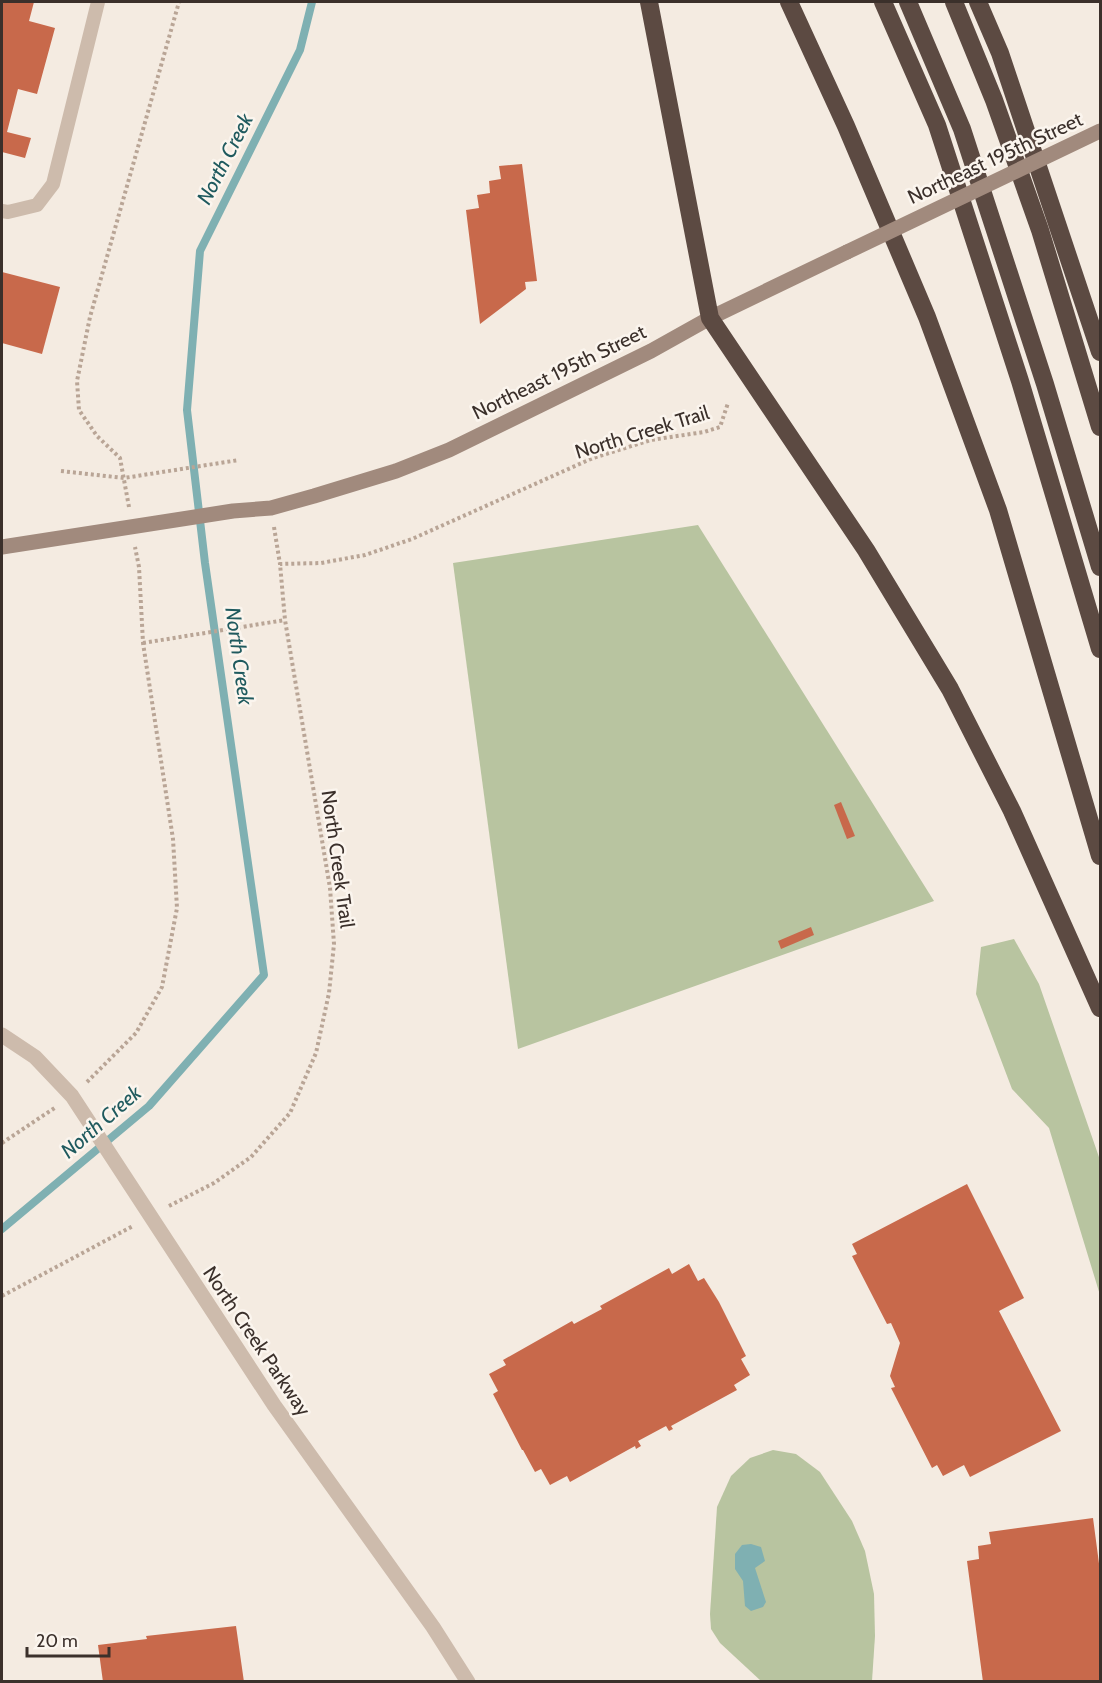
<svg xmlns="http://www.w3.org/2000/svg" width="1102" height="1683" viewBox="0 0 1102 1683" font-family="Cabin,sans-serif">
  <rect width="100%" height="100%" fill="#f4ebe1"/>
  <!-- green -->
  <g fill="#b8c4a0">
    <path d="M 698,525 L 934,901 L 518,1049 L 453,563 Z"/>
    <path d="M 1014,939 L 1039,984 L 1100,1160 L 1100,1295 L 1049,1128 L 1012,1089 L 976,994 L 981,947 Z"/>
    <path d="M 773,1450 L 796,1454 L 820,1472 L 852,1521 L 865,1551 L 874,1594 L 875,1636 L 872,1681 L 761,1681 L 720,1643 L 711,1629 L 710,1614 L 717,1507 L 731,1476 L 750,1458 Z"/>
  </g>
  <!-- water -->
  <path fill="#7fb0b2" d="M 751,1544 L 761,1547 L 765,1561 L 755,1568 L 766,1602 L 763,1607 L 751,1611 L 745,1606 L 743,1581 L 735,1569 L 735,1554 L 742,1545 Z"/>
  <g fill="none" stroke-linecap="round" stroke-linejoin="round">
    <!-- stream -->
    <path stroke="#7fb0b2" stroke-width="8" d="M 2,1229 L 149,1106 L 264,975 L 205,563 L 187,410 L 200,251 L 300,50 L 312,2"/>
  </g>
  <!-- building -->
  <g fill="#c8694b">
    <path d="M 2,2 L 34,2 L 29,21 L 55,28 L 37,94 L 18,89 L 7,132 L 31,138 L 25,158 L 2,152 Z"/>
    <path d="M 522,164 L 537,281 L 525,282 L 526,289 L 480,324 L 466,210 L 479,208 L 477,195 L 490,193 L 489,181 L 501,179 L 499,166 Z"/>
    <path d="M 2,272 L 60,287 L 42,354 L 2,343 Z"/>
    <path d="M 841,802 L 855,836 L 847,839 L 834,805 Z"/>
    <path d="M 811,927 L 814,935 L 781,949 L 778,941 Z"/>
    <path d="M 967,1184 L 1024,1298 L 999,1311 L 1061,1431 L 970,1477 L 964,1465 L 943,1476 L 937,1465 L 932,1468 L 891,1388 L 895,1387 L 890,1376 L 900,1343 L 891,1323 L 887,1324 L 852,1256 L 857,1254 L 852,1244 Z"/>
    <path d="M 689,1264 L 698,1281 L 704,1278 L 719,1302 L 746,1356 L 741,1359 L 750,1375 L 734,1385 L 737,1390 L 671,1426 L 673,1429 L 669,1431 L 666,1426 L 638,1441 L 641,1446 L 636,1449 L 635,1446 L 570,1482 L 567,1476 L 550,1485 L 541,1469 L 535,1472 L 523,1450 L 522,1450 L 493,1394 L 498,1391 L 489,1374 L 506,1365 L 503,1360 L 572,1321 L 574,1324 L 602,1309 L 600,1306 L 669,1268 L 672,1274 Z"/>
    <path d="M 1093,1518 L 1100,1571 L 1100,1682 L 983,1682 L 967,1561 L 979,1559 L 978,1546 L 991,1544 L 989,1532 Z"/>
    <path d="M 236,1626 L 244,1682 L 103,1682 L 98,1645 L 147,1639 L 146,1636 Z"/>
  </g>
  <g fill="none" stroke-linecap="round" stroke-linejoin="round">
    <!-- path -->
    <g stroke="#b9a596" stroke-width="4" stroke-dasharray="3 3" stroke-linecap="butt">
      <path d="M 61,471 L 124,478 L 239,460"/>
      <path d="M 129,507 L 120,458 L 97,436 L 79,410 L 77,381 L 90,317 L 179,2"/>
      <path d="M 274,527 L 280,564"/>
      <path d="M 143,643 L 285,620"/>
      <path d="M 87,1082 L 136,1033 L 162,987 L 177,908 L 173,839 L 143,643 L 139,567 L 135,547"/>
      <path d="M 2,1143 L 56,1107"/>
      <path d="M 169,1206 L 214,1183 L 251,1157 L 290,1113 L 316,1053 L 329,993 L 334,944 L 330,888 L 285,620 L 280,564 L 321,563 L 365,555 L 412,539 L 593,458 L 651,440 L 704,432 L 720,427 L 728,403"/>
      <path d="M 2,1296 L 133,1226"/>
    </g>
    <!-- service -->
    <path stroke="#cdbbac" stroke-width="14" d="M 2,211 L 8,212 L 37,205 L 53,184 L 98,2"/>
    <!-- tertiary -->
    <path stroke="#cdbbac" stroke-width="15" d="M 2,1035 L 35,1057 L 72,1096 L 274,1405 L 433,1627 L 468,1682"/>
    <!-- secondary -->
    <path stroke="#a18a7d" stroke-width="15" d="M 2,547 L 233,511 L 271,508 L 314,496 L 396,471 L 449,450 L 651,351 L 710,318 L 847,252"/>
    <!-- motorway -->
    <g stroke="#5c4a42" stroke-width="18">
      <path d="M 649,2 L 710,318 L 866,550 L 950,689 L 1012,811 L 1100,1008"/>
      <path d="M 789,2 L 846,126 L 927,317 L 998,510 L 1100,856"/>
      <path d="M 883,2 L 937,125 L 1020,381 L 1100,649"/>
      <path d="M 908,2 L 962,129 L 1045,384 L 1100,567"/>
      <path d="M 954,2 L 994,100 L 1040,230 L 1100,427"/>
      <path d="M 978,2 L 1000,53 L 1100,352"/>
    </g>
    <!-- secondary-bridge -->
    <path stroke="#a18a7d" stroke-width="15" d="M 847,252 L 1100,131"/>
  </g>
  <g text-anchor="middle" stroke-width="5" stroke-linejoin="round" paint-order="stroke">
    <!-- street labels -->
    <g font-size="20" fill="#3b302b" stroke="#fbf5ee">
      <text transform="translate(995 158) rotate(-25)" y="7">Northeast 195th Street</text>
      <text transform="translate(559 372) rotate(-26)" y="7">Northeast 195th Street</text>
      <text transform="translate(642 432) rotate(-17)" y="7">North Creek Trail</text>
      <text transform="translate(338 859) rotate(82)" y="7">North Creek Trail</text>
      <text transform="translate(257 1341) rotate(56)" y="7">North Creek Parkway</text>
    </g>
    <!-- water labels -->
    <g font-size="21" font-style="italic" fill="#1f5a5e" stroke="#fbf5ee">
      <text transform="translate(225 159) rotate(-63)" y="7">North Creek</text>
      <text transform="translate(239 656) rotate(82)" y="7">North Creek</text>
      <text transform="translate(101 1122) rotate(-41)" y="7">North Creek</text>
    </g>
  </g>
  <!-- border -->
  <rect width="1102" height="1683" fill="none" stroke="#3b302b" stroke-width="6"/>
  <!-- scale -->
  <path d="M27 1647v9h82v-9" fill="none" stroke="#3b302b" stroke-width="3"/>
  <text x="36" y="1647" font-size="18" fill="#3b302b" stroke="#fbf5ee" stroke-width="4.5" paint-order="stroke">20 m</text>
</svg>
